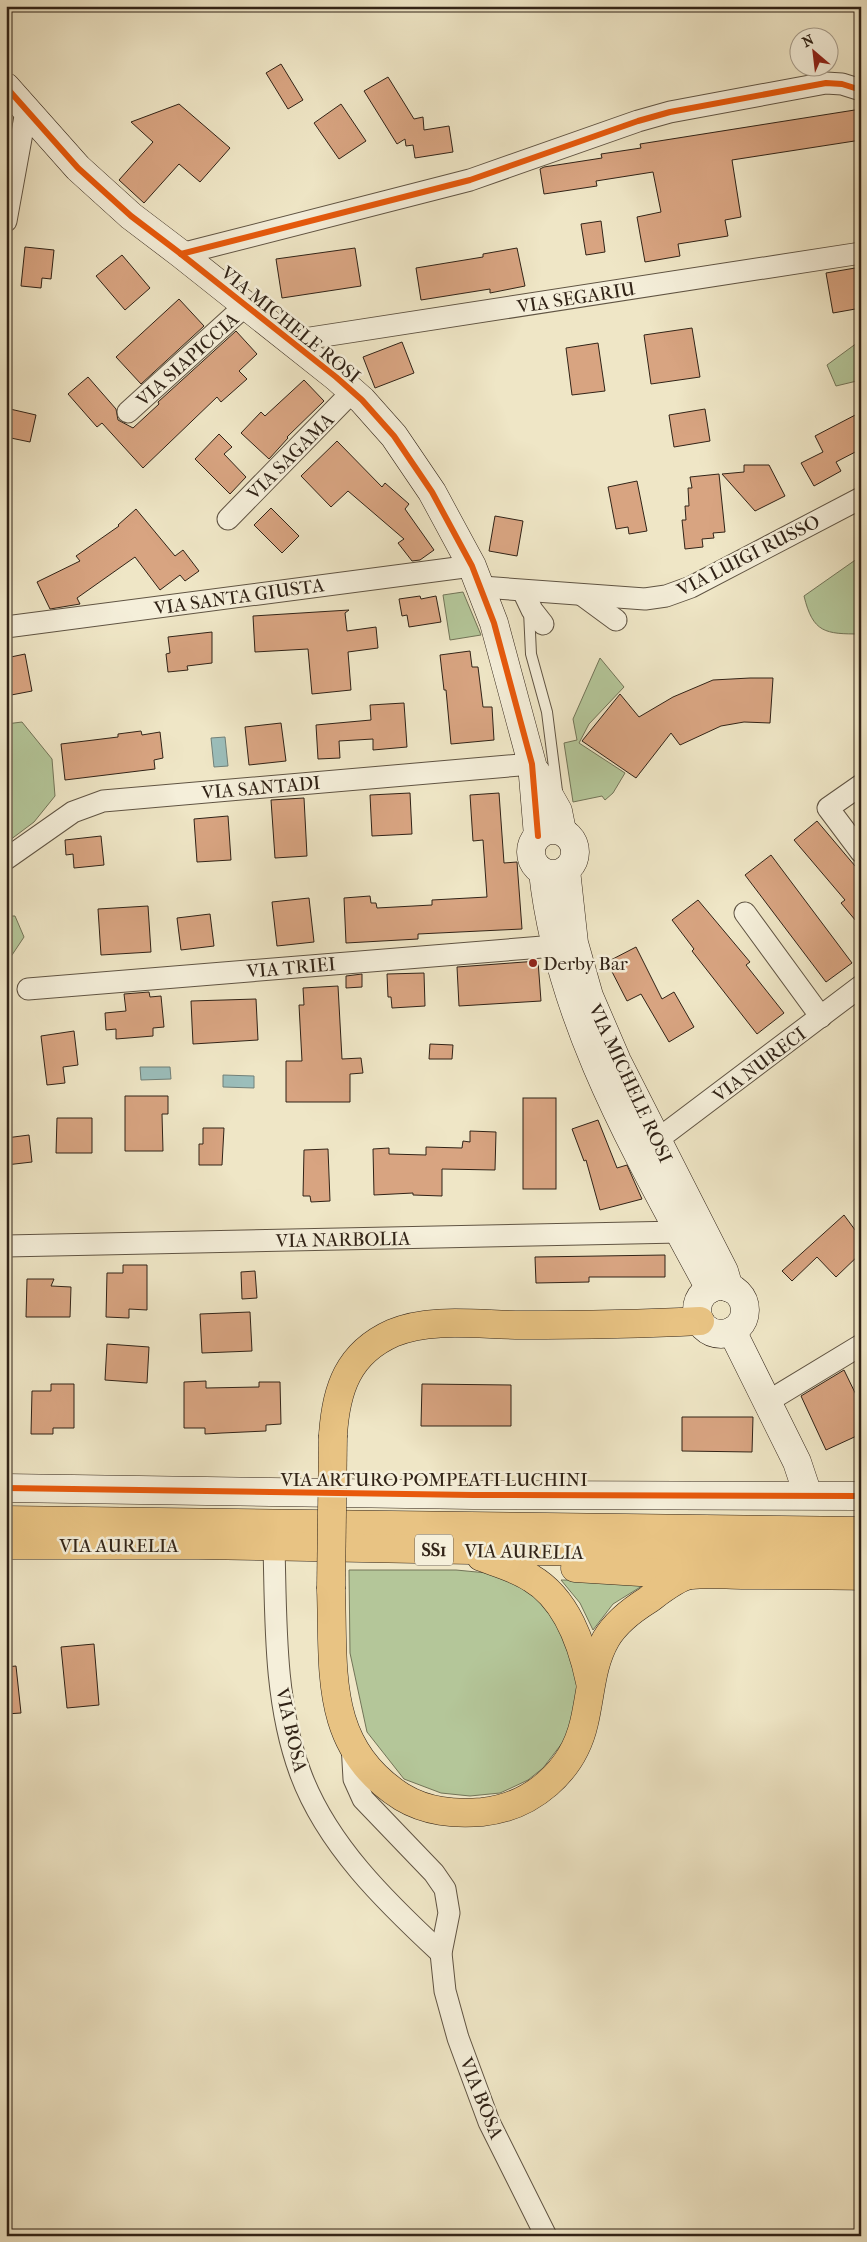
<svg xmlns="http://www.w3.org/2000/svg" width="867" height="2242" viewBox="0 0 867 2242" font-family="'IM FELL French Canon',serif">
  <rect width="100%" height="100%" fill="#efe6c6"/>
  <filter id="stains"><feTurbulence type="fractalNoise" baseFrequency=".004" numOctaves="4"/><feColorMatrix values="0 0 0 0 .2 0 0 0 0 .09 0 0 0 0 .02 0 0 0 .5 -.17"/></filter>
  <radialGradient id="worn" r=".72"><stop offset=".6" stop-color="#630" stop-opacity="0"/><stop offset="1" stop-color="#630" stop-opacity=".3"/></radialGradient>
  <!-- green -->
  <g fill="#b4c699" stroke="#727458">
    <path d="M 861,340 L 861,380 L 836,386 L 827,365 Z"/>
    <path d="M 861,556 L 861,634 C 825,634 813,633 804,596 Z"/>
    <path d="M 463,592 L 481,635 L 450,640 L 443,595 Z"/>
    <path d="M 600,658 L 624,687 L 589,724 L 579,743 L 625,773 L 613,793 L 605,800 L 602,796 L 573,802 L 564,743 L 577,740 L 573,719 Z"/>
    <path d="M 22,722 L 52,759 L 55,796 L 34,822 L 6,843 L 6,724 Z"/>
    <path d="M 6,916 L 15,916 L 24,937 L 6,964 Z"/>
    <path d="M 349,1570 L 456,1570 L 508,1575 L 557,1607 L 578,1686 L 570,1727 L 563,1742 L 543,1768 L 528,1780 L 511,1788 L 500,1793 L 470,1796 L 441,1793 L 404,1779 L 367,1732 L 350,1653 Z"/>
    <path d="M 561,1580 L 650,1581 L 613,1604 L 593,1630 L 580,1603 Z"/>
  </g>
  <!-- water -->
  <g fill="#9bbebb" stroke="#718079">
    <path d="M 225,737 L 228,766 L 214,767 L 211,738 Z"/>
    <path d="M 140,1067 L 170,1067 L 171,1079 L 141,1080 Z"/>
    <path d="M 223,1075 L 254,1076 L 254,1088 L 223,1087 Z"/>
  </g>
  <!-- building -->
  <g fill="#d8a481" stroke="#312317">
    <path d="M 281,64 L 303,100 L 288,109 L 266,73 Z"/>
    <path d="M 388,77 L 414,119 L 423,117 L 424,130 L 449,126 L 453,152 L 415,158 L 413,145 L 406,146 L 405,139 L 397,144 L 364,91 Z"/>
    <path d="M 179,104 L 230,148 L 200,182 L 179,164 L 144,203 L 119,180 L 153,142 L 131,122 Z"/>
    <path d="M 341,104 L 366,141 L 339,159 L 314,123 Z"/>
    <path d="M 861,109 L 861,140 L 732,160 L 741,217 L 725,220 L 728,236 L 678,244 L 680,256 L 645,262 L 637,217 L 661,212 L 653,172 L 596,181 L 597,186 L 544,194 L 540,169 L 544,167 L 602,158 L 601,154 L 641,148 L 640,144 Z"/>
    <path d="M 601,221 L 605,252 L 586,255 L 581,224 Z"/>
    <path d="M 25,247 L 54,250 L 51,279 L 42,278 L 41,288 L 21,286 Z"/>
    <path d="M 355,248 L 361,286 L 282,298 L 276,259 Z"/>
    <path d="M 517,248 L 525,286 L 490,293 L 490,289 L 421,300 L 416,268 L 483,257 L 483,254 Z"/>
    <path d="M 122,255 L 150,288 L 125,310 L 96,276 Z"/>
    <path d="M 861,267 L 861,308 L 833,313 L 826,273 Z"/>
    <path d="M 179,299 L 204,326 L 141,384 L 116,357 Z"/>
    <path d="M 692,328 L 700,377 L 651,384 L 644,335 Z"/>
    <path d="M 236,331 L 257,354 L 239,371 L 247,379 L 221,402 L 217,397 L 143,468 L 102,423 L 97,427 L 68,394 L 88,377 L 116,409 L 118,420 L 133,428 L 159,404 L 158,402 Z"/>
    <path d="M 402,342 L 414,373 L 375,388 L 363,357 Z"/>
    <path d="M 598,343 L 605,391 L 572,395 L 566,348 Z"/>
    <path d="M 304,380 L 324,401 L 287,437 L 288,438 L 269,459 L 241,433 L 261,412 L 265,416 Z"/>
    <path d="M 10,409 L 36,415 L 30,442 L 6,437 Z"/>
    <path d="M 705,409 L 710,441 L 674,447 L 669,415 Z"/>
    <path d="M 861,412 L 861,449 L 836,462 L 841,471 L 814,486 L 801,463 L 823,452 L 815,436 Z"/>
    <path d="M 219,434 L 232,447 L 224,454 L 246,477 L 230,494 L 195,459 Z"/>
    <path d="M 337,441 L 382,487 L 385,483 L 409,504 L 405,509 L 434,550 L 420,560 L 412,561 L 398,543 L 404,539 L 348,491 L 331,507 L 301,476 Z"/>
    <path d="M 744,465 L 769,465 L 785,496 L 755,511 L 722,474 L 744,472 Z"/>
    <path d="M 719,474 L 725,532 L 713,533 L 714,538 L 702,539 L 703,547 L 685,549 L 682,520 L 686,520 L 685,506 L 689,506 L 688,488 L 692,488 L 690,477 Z"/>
    <path d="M 637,481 L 647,531 L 629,534 L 628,527 L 616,529 L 608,487 Z"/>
    <path d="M 271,508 L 299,536 L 282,553 L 254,525 Z"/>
    <path d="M 136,509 L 175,556 L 183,550 L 199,571 L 185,581 L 180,575 L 160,590 L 135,557 L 77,598 L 80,604 L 50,609 L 37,582 L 80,561 L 76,556 L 119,526 L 118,525 Z"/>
    <path d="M 495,516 L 523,521 L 517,556 L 489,551 Z"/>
    <path d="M 420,596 L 421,599 L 436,596 L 441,622 L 409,627 L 407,615 L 402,616 L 399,599 Z"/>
    <path d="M 349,610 L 345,613 L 347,631 L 376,627 L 378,648 L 348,652 L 351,690 L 312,694 L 308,649 L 255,652 L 253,616 Z"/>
    <path d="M 212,632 L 212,663 L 187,666 L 188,670 L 168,672 L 166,654 L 170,653 L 168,637 Z"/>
    <path d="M 470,651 L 472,667 L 478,667 L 483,707 L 492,707 L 494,740 L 451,744 L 446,690 L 444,690 L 440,655 Z"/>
    <path d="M 25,654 L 32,691 L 6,696 L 6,658 Z"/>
    <path d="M 750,678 L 773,678 L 770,723 L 744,722 L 721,726 L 680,745 L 671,733 L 636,778 L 582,741 L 620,694 L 639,717 L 673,697 L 713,680 Z"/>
    <path d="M 404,703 L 407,747 L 373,750 L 373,739 L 339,741 L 340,758 L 318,759 L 316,725 L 371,720 L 370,705 Z"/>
    <path d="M 281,723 L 286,761 L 249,765 L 245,727 Z"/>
    <path d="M 141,731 L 142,735 L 160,732 L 163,758 L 154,760 L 155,769 L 65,780 L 61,744 L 118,737 L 118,734 Z"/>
    <path d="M 410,793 L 412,834 L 372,836 L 370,795 Z"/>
    <path d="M 499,793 L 504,863 L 517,862 L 522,929 L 418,934 L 418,939 L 346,943 L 344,898 L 370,896 L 371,903 L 376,903 L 377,908 L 432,905 L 432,900 L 487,897 L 483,840 L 473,841 L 470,795 Z"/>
    <path d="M 304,798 L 307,856 L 275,858 L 271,800 Z"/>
    <path d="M 228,816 L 231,860 L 197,862 L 194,819 Z"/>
    <path d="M 817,821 L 861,873 L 861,927 L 841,903 L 845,900 L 794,840 Z"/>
    <path d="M 101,836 L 104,865 L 74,868 L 73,854 L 66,855 L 65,840 Z"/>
    <path d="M 771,855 L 852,963 L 826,982 L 745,875 Z"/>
    <path d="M 309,898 L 314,942 L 277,946 L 272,902 Z"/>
    <path d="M 698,900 L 750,962 L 746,965 L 784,1013 L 757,1034 L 692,951 L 694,949 L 672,920 Z"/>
    <path d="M 148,906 L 151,952 L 101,955 L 98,909 Z"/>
    <path d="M 210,914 L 214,946 L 181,950 L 177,918 Z"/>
    <path d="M 636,947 L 662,999 L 674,992 L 694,1027 L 669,1042 L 641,994 L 627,1001 L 607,962 Z"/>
    <path d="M 538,961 L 541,1001 L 459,1006 L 457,967 Z"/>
    <path d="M 424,973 L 425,1006 L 392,1008 L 391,997 L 388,997 L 387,974 Z"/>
    <path d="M 362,974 L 362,987 L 346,988 L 346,976 Z"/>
    <path d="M 338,986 L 342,1059 L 361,1058 L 363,1073 L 350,1074 L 350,1102 L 286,1102 L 286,1061 L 302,1061 L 299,1005 L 304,1005 L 303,988 Z"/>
    <path d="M 149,992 L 150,997 L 161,996 L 164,1027 L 153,1028 L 153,1036 L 116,1039 L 116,1029 L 106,1030 L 105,1013 L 126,1011 L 124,994 Z"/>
    <path d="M 256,999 L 258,1040 L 193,1044 L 191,1001 Z"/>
    <path d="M 74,1031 L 78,1065 L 63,1067 L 65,1083 L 47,1085 L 41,1036 Z"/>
    <path d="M 430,1044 L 453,1045 L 452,1059 L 429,1059 Z"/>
    <path d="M 125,1096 L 168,1096 L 168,1114 L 162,1114 L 163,1151 L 125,1151 Z"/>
    <rect x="523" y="1098" width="33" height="91"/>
    <path d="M 57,1118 L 92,1118 L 92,1153 L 56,1153 Z"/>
    <path d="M 598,1120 L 617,1168 L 627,1165 L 642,1199 L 600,1210 L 586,1160 L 584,1161 L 572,1129 Z"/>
    <path d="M 203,1128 L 224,1128 L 222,1165 L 199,1165 L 199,1144 L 203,1144 Z"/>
    <path d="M 470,1131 L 496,1132 L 495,1170 L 442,1169 L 442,1196 L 413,1195 L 413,1193 L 374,1195 L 373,1149 L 389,1148 L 389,1154 L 426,1155 L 426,1147 L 462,1148 L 463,1141 L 470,1142 Z"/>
    <path d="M 29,1135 L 32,1162 L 6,1165 L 6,1138 Z"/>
    <path d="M 328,1149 L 330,1201 L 311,1202 L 310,1196 L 303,1196 L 304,1150 Z"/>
    <path d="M 844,1215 L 861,1238 L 861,1253 L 836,1277 L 817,1257 L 792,1281 L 782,1271 Z"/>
    <path d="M 665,1255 L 665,1277 L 589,1277 L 589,1282 L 536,1283 L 535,1257 Z"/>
    <path d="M 123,1265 L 147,1265 L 147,1310 L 129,1309 L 129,1318 L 106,1317 L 107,1273 L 123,1273 Z"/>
    <path d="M 255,1271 L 257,1298 L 242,1299 L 241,1272 Z"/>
    <path d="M 27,1279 L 54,1279 L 51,1286 L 71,1287 L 70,1317 L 26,1317 Z"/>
    <path d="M 250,1312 L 252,1351 L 202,1353 L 200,1314 Z"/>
    <path d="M 107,1344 L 149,1347 L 147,1383 L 105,1380 Z"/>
    <path d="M 844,1370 L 861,1405 L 861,1434 L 826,1450 L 801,1396 Z"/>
    <path d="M 206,1381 L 206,1388 L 259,1387 L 259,1382 L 280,1382 L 281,1424 L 266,1425 L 266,1431 L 222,1433 L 205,1434 L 205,1428 L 184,1428 L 184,1382 Z"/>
    <path d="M 51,1384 L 74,1384 L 74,1428 L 53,1428 L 53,1434 L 31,1434 L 32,1391 L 51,1391 Z"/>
    <path d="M 422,1384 L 511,1385 L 511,1426 L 421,1426 Z"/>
    <path d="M 682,1417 L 753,1417 L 752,1452 L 682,1451 Z"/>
    <path d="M 94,1644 L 99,1705 L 67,1708 L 61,1647 Z"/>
    <path d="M 16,1666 L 21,1713 L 6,1714 L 6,1667 Z"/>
  </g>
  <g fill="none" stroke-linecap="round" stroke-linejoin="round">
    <!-- lane casing -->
    <g stroke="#605443" stroke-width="12">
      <path id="lane" d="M 529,611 L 531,654 L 547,712 L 557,791"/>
    </g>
    <!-- street casing -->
    <g stroke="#605443" stroke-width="23">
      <g id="street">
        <path d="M 6,221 L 26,111"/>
        <path d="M 181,254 L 470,180 L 638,121 L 670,112 L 826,83 L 842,84 L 861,90"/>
        <path d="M 291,341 L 861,253"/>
        <path d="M 128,412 L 246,305"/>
        <path d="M 228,519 L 352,392"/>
        <path d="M 482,587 L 645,599 L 666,596 L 691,587 L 861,498"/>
        <path d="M 523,591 L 532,610 L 543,624"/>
        <path d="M 582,595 L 616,620"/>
        <path d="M 6,627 L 472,566"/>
        <path d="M 861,785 L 828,808 L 861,852"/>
        <path d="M 6,859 L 73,812 L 103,801 L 532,764"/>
        <path d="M 745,913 L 821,1017"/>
        <path d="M 28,989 L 555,946"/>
        <path d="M 657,1140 L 861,986"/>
        <path d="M 6,1246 L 680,1232"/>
        <path d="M 767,1402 L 861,1345"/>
        <path d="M 274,1546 C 276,1621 274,1701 300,1772 C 326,1844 386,1902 441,1953"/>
        <path d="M 352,1744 L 354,1779 L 363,1799 L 434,1873 L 445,1889 L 449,1913 L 441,1953 L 445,1991 L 458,2038 L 489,2122 L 546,2236"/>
      </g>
    </g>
    <!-- secondary casing -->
    <g stroke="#312317" stroke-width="29">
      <g id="secondary">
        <path d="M 6,87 L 78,168 L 131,216 L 181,254 L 336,377 L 362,400 L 394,436 L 432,492 L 472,566 L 494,623 L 532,764 L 538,836"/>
        <path d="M 536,772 L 558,811 L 562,831"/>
        <circle cx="553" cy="852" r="22"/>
        <path d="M 566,870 L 574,943 L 589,996 L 617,1061 L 724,1271 L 729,1288"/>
        <path d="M 543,872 C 559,1023 640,1158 710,1289"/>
        <circle cx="721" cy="1310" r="24"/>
        <path d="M 732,1331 L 797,1462 L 808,1495"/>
        <path d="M 6,1488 L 473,1495 L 861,1496"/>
      </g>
    </g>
    <!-- highway casing -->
    <g stroke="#312317" stroke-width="29">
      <g id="highway">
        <path d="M 333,1435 C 336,1389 348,1353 393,1333 C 431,1317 481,1325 521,1325 C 581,1325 641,1324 700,1321"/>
        <path d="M 6,1520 L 861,1531"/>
        <path d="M 6,1545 L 198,1545 L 861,1557"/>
        <path d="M 481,1557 C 497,1563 516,1568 531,1578 C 567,1599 582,1644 590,1682"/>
        <path d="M 575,1568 L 689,1575"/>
        <path d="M 331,1589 C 334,1671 323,1747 402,1797 C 427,1812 454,1814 482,1812 C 532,1807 573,1771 584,1723 C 591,1694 591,1665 606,1639 C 616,1622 632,1610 648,1600 C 659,1592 677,1577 691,1575 C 708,1573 727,1575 745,1575 C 783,1575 822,1575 861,1576"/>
      </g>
    </g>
    <!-- lane -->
    <use href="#lane" stroke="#f5efda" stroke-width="10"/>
    <!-- street -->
    <use href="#street" stroke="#f5efda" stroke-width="21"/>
    <!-- secondary -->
    <use href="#secondary" stroke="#f5efda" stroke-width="28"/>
    <!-- highway -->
    <use href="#highway" stroke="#e8c383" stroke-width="28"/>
    <!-- highway-bridge casing -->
    <g stroke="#312317" stroke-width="29" stroke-linecap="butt">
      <path id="highway-bridge" d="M 331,1589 L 333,1435"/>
    </g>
    <!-- highway-bridge -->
    <use href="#highway-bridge" stroke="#e8c383" stroke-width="28"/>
    <!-- cycleway casing -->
    <g stroke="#f5efda" stroke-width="9">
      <g id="cycleway">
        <path d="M 6,87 L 78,168 L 131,216 L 181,254 L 336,377 L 362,400 L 394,436 L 432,492 L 472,566 L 494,623 L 532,764 L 538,836"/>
        <path d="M 181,254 L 470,180 L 638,121 L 670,112 L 826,83 L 842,84 L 861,90"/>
        <path d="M 6,1488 L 473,1495 L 861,1496"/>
      </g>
    </g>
    <!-- cycleway -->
    <use href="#cycleway" stroke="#e8590c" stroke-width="6"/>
  </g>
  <!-- markers -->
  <circle fill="#8f2418" stroke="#f5efda" stroke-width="2" cx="533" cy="963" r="5"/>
  <g text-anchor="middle" stroke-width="5" stroke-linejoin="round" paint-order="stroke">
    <!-- shield labels -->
    <rect fill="#f5efda" stroke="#6c6052" stroke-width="1" x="415" y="1534.5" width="38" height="31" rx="4"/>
    <g font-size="18" font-weight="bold" fill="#312317">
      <text x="434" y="1556">SS1</text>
    </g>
    <!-- street labels -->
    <g font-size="19" fill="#312317" stroke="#f5efda">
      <text transform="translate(576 297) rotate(-9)" y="7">VIA SEGARIU</text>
      <text transform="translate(291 324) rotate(39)" y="7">VIA MICHELE ROSI</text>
      <text transform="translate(187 359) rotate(-42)" y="7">VIA SIAPICCIA</text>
      <text transform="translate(290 456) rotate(-45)" y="7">VIA SAGAMA</text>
      <text transform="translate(748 555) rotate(-27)" y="7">VIA LUIGI RUSSO</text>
      <text transform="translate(239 596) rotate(-8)" y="7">VIA SANTA GIUSTA</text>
      <text transform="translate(261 787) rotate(-5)" y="7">VIA SANTADI</text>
      <text transform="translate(291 967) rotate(-5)" y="7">VIA TRIEI</text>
      <text transform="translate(759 1064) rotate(-37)" y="7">VIA NURECI</text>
      <text transform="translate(631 1083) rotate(65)" y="7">VIA MICHELE ROSI</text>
      <text transform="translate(343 1239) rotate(-1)" y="7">VIA NARBOLIA</text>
      <text x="434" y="1486">VIA ARTURO POMPEATI LUCHINI</text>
      <text x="119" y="1552">VIA AURELIA</text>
      <text transform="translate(524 1551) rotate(1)" y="7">VIA AURELIA</text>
      <text transform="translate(292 1730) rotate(77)" y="7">VIA BOSA</text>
      <text transform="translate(482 2098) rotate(68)" y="7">VIA BOSA</text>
    </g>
    <!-- poi labels -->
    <g font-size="19" fill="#312317" stroke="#f5efda" text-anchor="start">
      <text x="543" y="970">Derby Bar</text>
    </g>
  </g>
  <!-- margin -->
  <rect width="867" height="2242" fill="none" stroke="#efe6c6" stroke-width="25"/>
  <rect x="8" y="8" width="852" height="2227" fill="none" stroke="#312317" stroke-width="2.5"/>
  <rect x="12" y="12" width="842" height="2217" fill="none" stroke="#312317"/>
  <!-- north arrow -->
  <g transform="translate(814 52) rotate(332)"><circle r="24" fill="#f5efda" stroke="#a79d8c"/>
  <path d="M0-4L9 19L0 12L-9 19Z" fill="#8f2418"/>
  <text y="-8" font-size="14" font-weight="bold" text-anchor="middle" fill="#312317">N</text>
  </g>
  <rect width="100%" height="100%" filter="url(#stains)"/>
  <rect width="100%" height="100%" fill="url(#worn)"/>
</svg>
